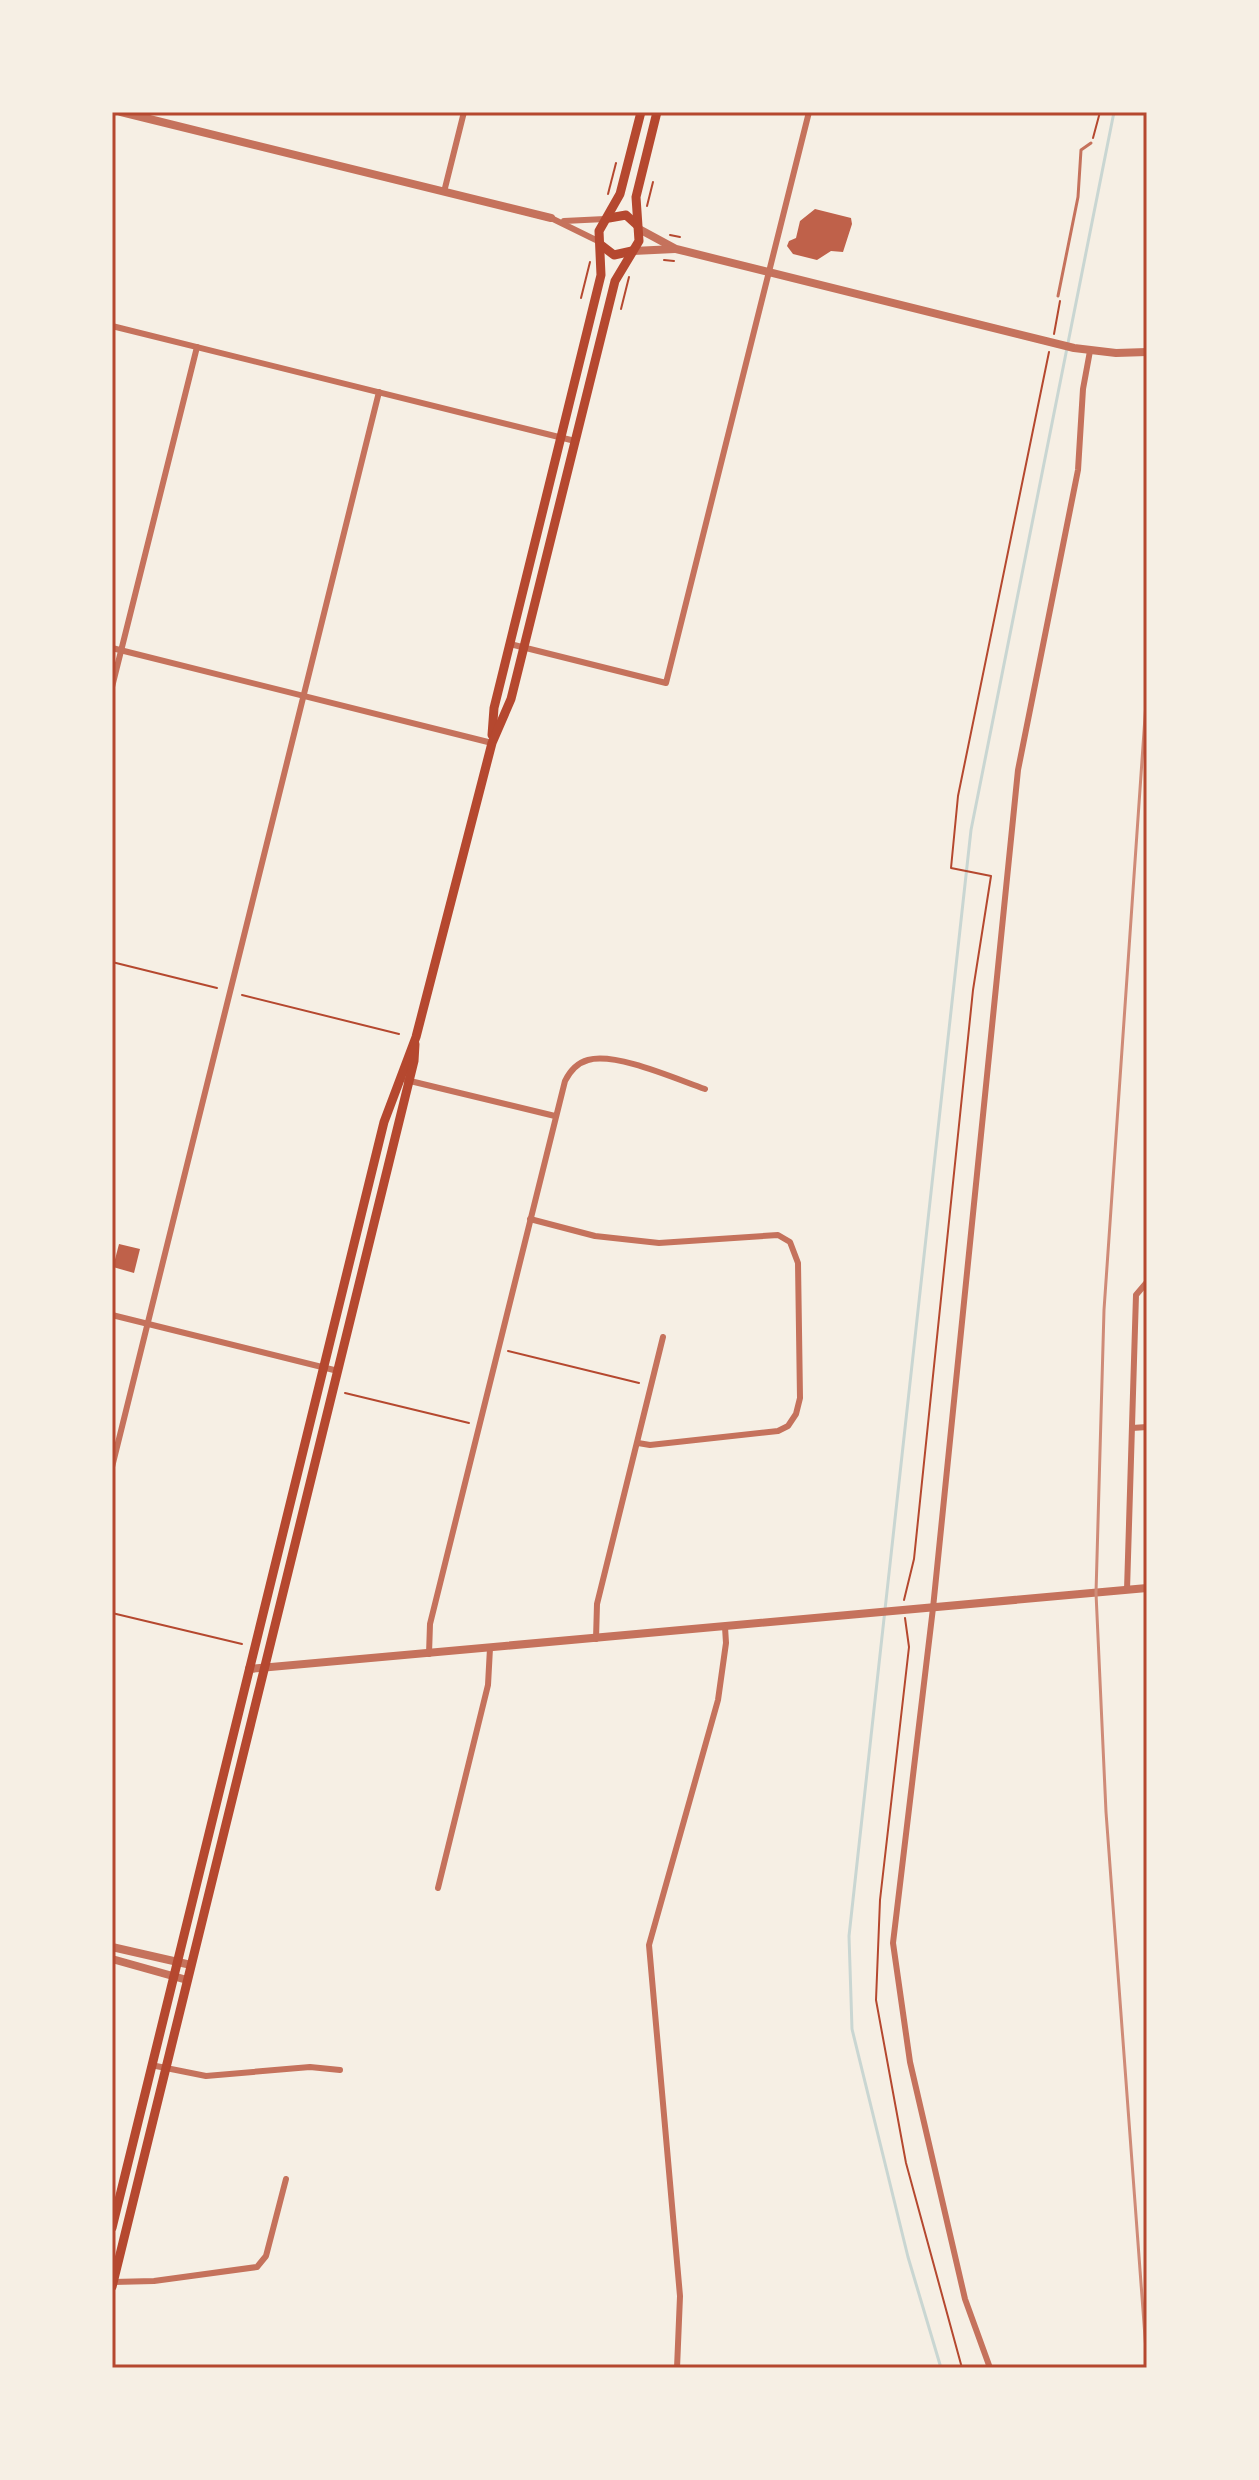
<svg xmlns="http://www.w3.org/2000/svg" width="1259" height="2480" viewBox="0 0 1259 2480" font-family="'Fira Sans Condensed',sans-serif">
  <rect width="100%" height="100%" fill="#f6efe4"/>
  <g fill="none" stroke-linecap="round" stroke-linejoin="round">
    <!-- stream -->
    <path stroke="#c9d6d2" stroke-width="3" d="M 941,2368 L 908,2257 L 852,2029 L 849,1936 L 971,830 L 1114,112"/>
  </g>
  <!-- building -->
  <g fill="#bf614a">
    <path d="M 815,209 L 851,218 L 852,224 L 843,252 L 831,251 L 817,260 L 793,254 L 787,246 L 789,241 L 796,238 L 800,221 Z"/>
    <path d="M 119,1244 L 140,1249 L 134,1273 L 113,1267 Z"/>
  </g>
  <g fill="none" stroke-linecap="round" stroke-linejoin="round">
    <!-- path -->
    <g stroke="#b5482f" stroke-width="2">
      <path d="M 1093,138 L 1100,112"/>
      <path d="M 608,194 L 616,163"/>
      <path d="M 647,206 L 653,182"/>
      <path d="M 670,235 L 680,237"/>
      <path d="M 664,260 L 674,261"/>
      <path d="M 581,298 L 590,262"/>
      <path d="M 621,309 L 629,277"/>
      <path d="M 1054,334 L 1060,301"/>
      <path d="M 112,962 L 217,988"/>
      <path d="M 242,995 L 399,1034"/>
      <path d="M 508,1351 L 639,1383"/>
      <path d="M 345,1393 L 469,1423"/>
      <path d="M 904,1600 L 914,1559 L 973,990 L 991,876 L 951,868 L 958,796 L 1049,352"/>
      <path d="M 112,1613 L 242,1644"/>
      <path d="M 905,1618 L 909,1647 L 880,1900 L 876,2000 L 906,2163 L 962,2368"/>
    </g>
    <!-- service -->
    <path stroke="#c5725c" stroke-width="3" d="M 1058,296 L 1078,197 L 1081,150 L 1091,143"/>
    <!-- minor -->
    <g stroke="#c5725c" stroke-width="6">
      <path d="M 444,192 L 464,112"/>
      <path d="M 551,218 L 600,242"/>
      <path d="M 564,221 L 605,219"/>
      <path d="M 112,326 L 575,441"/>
      <path d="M 510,644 L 666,683 L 809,112"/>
      <path d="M 112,648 L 492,743"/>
      <path d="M 112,687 L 197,347"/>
      <path d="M 406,1080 L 555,1116"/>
      <path d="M 530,1219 L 595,1236 L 659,1243 L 778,1235 L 790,1242 L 798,1263 L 800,1398 L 796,1414 L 788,1426 L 778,1431 L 650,1445 L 638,1443"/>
      <path d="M 112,1315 L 338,1371"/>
      <path d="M 1132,1428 L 1147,1427"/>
      <path d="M 112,1467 L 379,392"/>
      <path d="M 1127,1590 L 1136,1295 L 1147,1282"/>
      <path d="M 596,1639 L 597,1604 L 663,1337"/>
      <path d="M 429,1654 L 430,1624 L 565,1081 C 570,1071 577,1063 588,1060 C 616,1052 676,1079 705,1089"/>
      <path d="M 438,1888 L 488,1685 L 490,1648"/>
      <path d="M 151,2065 L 206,2076 L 310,2067 L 340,2070"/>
      <path d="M 113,2282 L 154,2281 L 257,2267 L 266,2256 L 286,2179"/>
      <path d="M 677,2368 L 680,2296 L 649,1945 L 718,1700 L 726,1643 L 725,1627"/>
      <path d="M 990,2368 L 965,2299 L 910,2062 L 893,1943 L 933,1608 L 1018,770 L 1078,470 L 1083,389 L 1090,351"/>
    </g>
    <!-- tertiary -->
    <g stroke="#c5725c" stroke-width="8">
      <path d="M 121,112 L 551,218"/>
      <path d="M 639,229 L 676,249 L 1074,348 L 1116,353 L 1147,352"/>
      <path d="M 633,251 L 675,249"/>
      <path d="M 249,1669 L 1147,1588"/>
      <path d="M 112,1947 L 191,1965"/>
      <path d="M 112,1959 L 187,1980"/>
    </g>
    <!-- secondary -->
    <g stroke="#b5482f" stroke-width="9">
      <path d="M 609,218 L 626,215 L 637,225"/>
      <path d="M 601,245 L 614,255 L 632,251"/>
      <path d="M 492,735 L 494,708 L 601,275 L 599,231 L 620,194 L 641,112"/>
      <path d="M 112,2228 L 384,1122 L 416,1037 L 492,743 L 511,699 L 615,281 L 639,241 L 636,197 L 657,112"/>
      <path d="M 112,2287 L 414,1061 L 415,1044"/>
    </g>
    <!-- rail -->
    <path stroke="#cf8b77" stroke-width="3" d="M 1147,688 L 1104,1310 L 1096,1593 L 1106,1812 L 1147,2364"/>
  </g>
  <!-- border -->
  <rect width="1259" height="2480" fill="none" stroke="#f6efe4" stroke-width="228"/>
  <rect x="114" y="114" width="1031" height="2252" fill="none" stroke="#b5482f" stroke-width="3"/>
</svg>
